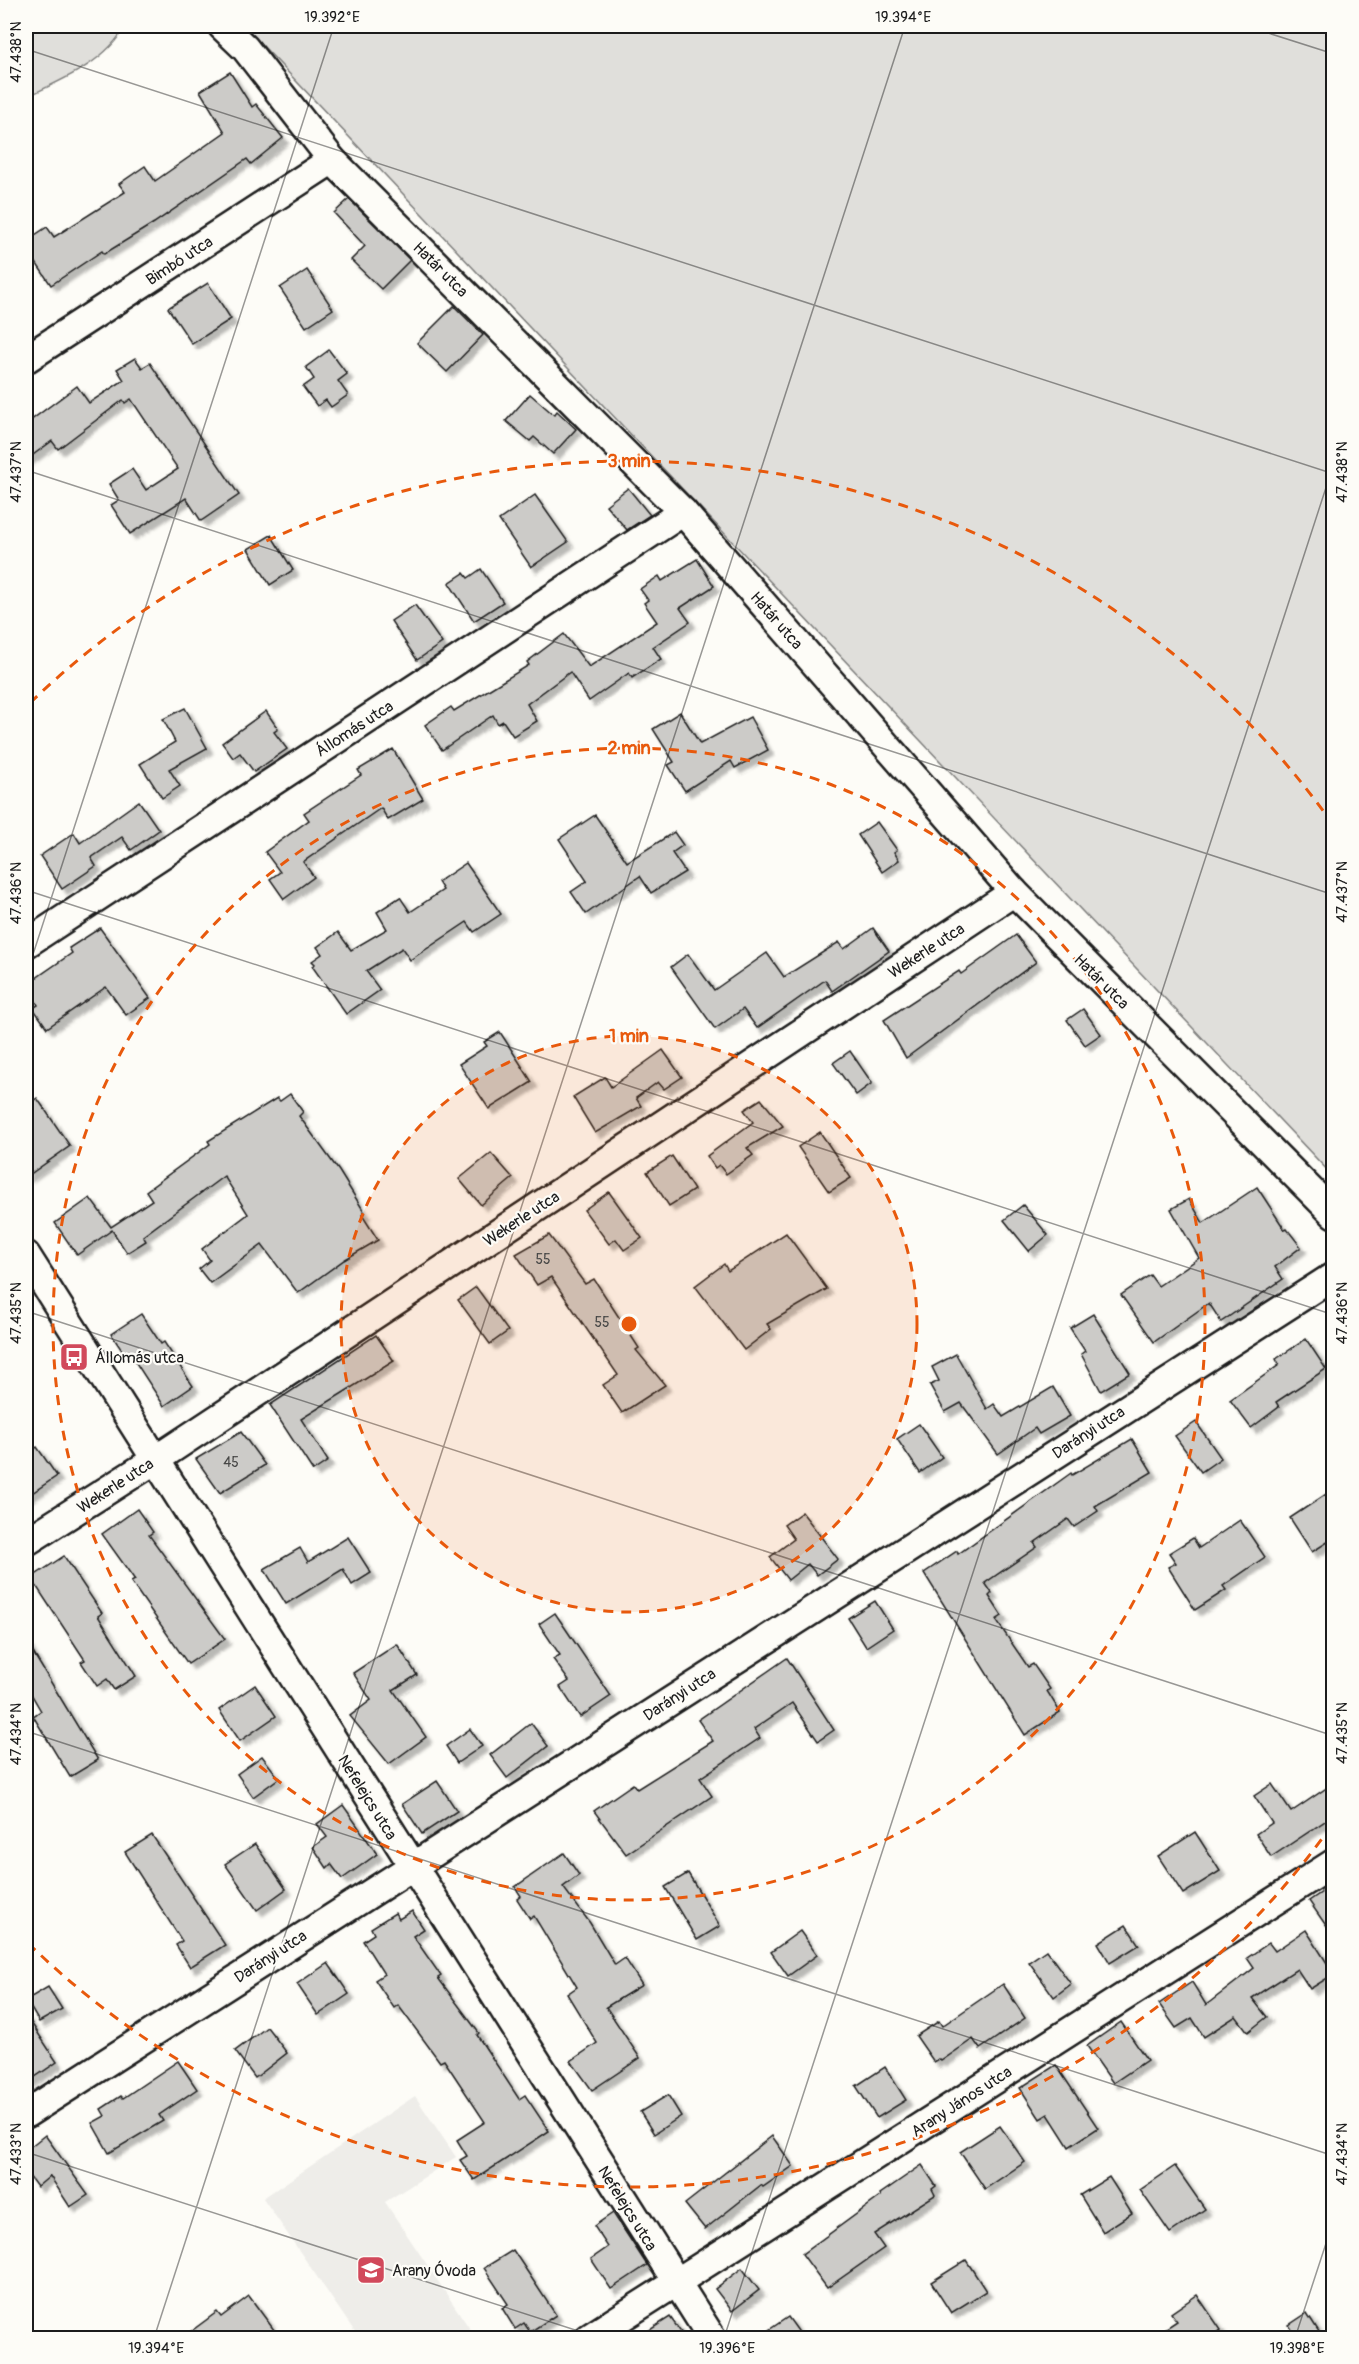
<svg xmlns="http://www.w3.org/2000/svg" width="1359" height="2364" viewBox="0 0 1359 2364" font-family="Pangolin,sans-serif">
  <defs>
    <filter id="shadow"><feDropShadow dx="5.5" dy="5.5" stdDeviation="1.5" flood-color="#0004"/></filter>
  </defs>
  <rect width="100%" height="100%" fill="#fdfcf7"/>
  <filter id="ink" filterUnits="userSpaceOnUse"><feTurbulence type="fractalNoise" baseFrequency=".0167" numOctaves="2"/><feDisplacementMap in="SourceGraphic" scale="12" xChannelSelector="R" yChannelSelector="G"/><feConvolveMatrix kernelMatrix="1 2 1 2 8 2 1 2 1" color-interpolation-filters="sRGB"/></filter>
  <g filter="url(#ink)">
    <!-- built -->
    <path fill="#eeede9" d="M 415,2096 L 456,2157 L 385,2202 L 476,2338 L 359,2338 L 263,2198 Z"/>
    <!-- green -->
    <g fill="#e0dfdb" stroke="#7e7e7c" stroke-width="1.5">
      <path d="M 26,26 L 125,26 C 107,62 60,81 26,97 Z"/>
      <path d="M 244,26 L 1333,26 L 1333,1176 Z"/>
    </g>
    <!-- building -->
    <g fill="#cccbc8" stroke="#1c1c1c" stroke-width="1.5" filter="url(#shadow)">
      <path d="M 230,72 L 252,107 L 256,104 L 283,138 L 251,164 L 247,159 L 154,223 L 104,254 L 102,251 L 51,285 L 26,248 L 26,241 L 47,227 L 54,237 L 125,192 L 119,184 L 145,166 L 155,181 L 225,132 L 200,91 Z"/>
      <path d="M 349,199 L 410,260 L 381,289 L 351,260 L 365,246 L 334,213 Z"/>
      <path d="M 307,270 L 333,309 L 306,327 L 280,288 Z"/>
      <path d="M 208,283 L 231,319 L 192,344 L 168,308 Z"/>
      <path d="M 454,306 L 483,335 L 447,372 L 417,343 Z"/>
      <path d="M 329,350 L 347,374 L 338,381 L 348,395 L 331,407 L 326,400 L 317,406 L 303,387 L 314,379 L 306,367 Z"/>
      <path d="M 135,358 L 142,368 L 150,363 L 239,495 L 201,521 L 186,498 L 130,534 L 111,505 L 119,500 L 109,484 L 132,469 L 146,490 L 178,469 L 131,399 L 125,403 L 123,400 L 58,449 L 52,441 L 26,460 L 26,424 L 77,386 L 89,403 L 124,380 L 117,369 Z"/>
      <path d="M 530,394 L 554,415 L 557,411 L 576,429 L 553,454 L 534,437 L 530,441 L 506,421 Z"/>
      <path d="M 628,488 L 650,515 L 627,530 L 606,505 Z"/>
      <path d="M 535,495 L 568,542 L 531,567 L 499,520 Z"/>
      <path d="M 271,535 L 293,570 L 270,585 L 248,549 Z"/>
      <path d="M 697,559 L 714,586 L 680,608 L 690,622 L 653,647 L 661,659 L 632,678 L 629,673 L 589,701 L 570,672 L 527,704 L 537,721 L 513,736 L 503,721 L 498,724 L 493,715 L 442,750 L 425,725 L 451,707 L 454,711 L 529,665 L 527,662 L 564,634 L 589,667 L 657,622 L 644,603 L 648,600 L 640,589 L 659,576 L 662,581 Z"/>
      <path d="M 481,569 L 503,602 L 474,621 L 449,583 L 464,573 L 468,578 Z"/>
      <path d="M 415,605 L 442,643 L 417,660 L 391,621 Z"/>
      <path d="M 185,708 L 207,748 L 169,769 L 180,786 L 162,798 L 140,764 L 175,742 L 163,719 Z"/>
      <path d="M 266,711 L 278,729 L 274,732 L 287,749 L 254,772 L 240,753 L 233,758 L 222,743 Z"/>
      <path d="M 680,712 L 700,744 L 750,717 L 768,750 L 735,768 L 731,761 L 685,791 L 668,765 L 674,762 L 653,729 Z"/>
      <path d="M 393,749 L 423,799 L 388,820 L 381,808 L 303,862 L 314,877 L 284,899 L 270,879 L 280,872 L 265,852 L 309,820 L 304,813 L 361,775 L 358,770 Z"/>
      <path d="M 139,801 L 159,830 L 131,850 L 122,837 L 91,858 L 96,866 L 62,889 L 40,856 L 74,833 L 80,843 Z"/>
      <path d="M 595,815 L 627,862 L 674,832 L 683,845 L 672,853 L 685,872 L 651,893 L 640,876 L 586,914 L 571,892 L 587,881 L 559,839 Z"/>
      <path d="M 877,822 L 897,850 L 894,852 L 899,860 L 882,872 L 858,835 Z"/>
      <path d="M 466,863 L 501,914 L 474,932 L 467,922 L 410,960 L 402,948 L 366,971 L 380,990 L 346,1014 L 312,966 L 315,964 L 312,961 L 322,954 L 317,947 L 338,932 L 351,950 L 387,929 L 377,912 L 400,897 L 410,912 L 443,890 L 438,882 Z"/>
      <path d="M 100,928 L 150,998 L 126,1015 L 106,987 L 47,1028 L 33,1008 L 38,1005 L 26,985 L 72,953 L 69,948 Z"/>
      <path d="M 873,928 L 889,951 L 832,991 L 825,980 L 757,1028 L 743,1009 L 715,1029 L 671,967 L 688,954 L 714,990 L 767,953 L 784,977 L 839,942 L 844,949 Z"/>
      <path d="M 1016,935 L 1036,962 L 906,1058 L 884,1020 L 959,971 L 961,974 Z"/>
      <path d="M 1083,1009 L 1101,1034 L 1085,1045 L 1067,1020 Z"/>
      <path d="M 500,1032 L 532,1082 L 489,1109 L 459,1064 L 487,1046 L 484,1042 Z"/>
      <path d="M 663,1050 L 682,1077 L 664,1089 L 658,1082 L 636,1098 L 641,1106 L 595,1133 L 573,1097 L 605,1077 L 611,1087 Z"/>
      <path d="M 850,1051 L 872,1083 L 856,1095 L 833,1063 Z"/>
      <path d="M 290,1094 L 303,1112 L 299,1116 L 339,1171 L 365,1213 L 362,1215 L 378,1240 L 344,1260 L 298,1293 L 262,1245 L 210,1283 L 199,1269 L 210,1260 L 202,1249 L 248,1214 L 224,1176 L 143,1236 L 146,1241 L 127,1253 L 112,1230 L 77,1255 L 55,1223 L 90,1198 L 111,1227 L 152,1200 L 146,1191 L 210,1144 L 208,1141 L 277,1098 L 280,1101 Z"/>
      <path d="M 37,1098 L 70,1146 L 26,1177 L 26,1106 Z"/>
      <path d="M 761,1099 L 783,1126 L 747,1148 L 753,1155 L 726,1174 L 719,1165 L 715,1168 L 707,1156 L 753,1122 L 744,1110 Z"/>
      <path d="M 820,1132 L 851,1178 L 829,1192 L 798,1147 Z"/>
      <path d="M 491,1153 L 513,1178 L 481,1205 L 459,1179 Z"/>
      <path d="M 672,1156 L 694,1190 L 669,1206 L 647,1172 Z"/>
      <path d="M 1257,1187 L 1285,1230 L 1287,1229 L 1301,1247 L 1275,1267 L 1283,1279 L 1221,1322 L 1209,1303 L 1154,1342 L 1121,1295 L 1150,1275 L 1158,1286 L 1199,1258 L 1171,1209 L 1189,1199 L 1203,1223 Z"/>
      <path d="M 609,1192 L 642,1238 L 624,1250 L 616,1239 L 609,1244 L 584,1210 Z"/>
      <path d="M 1023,1205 L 1048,1235 L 1029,1251 L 1004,1220 Z"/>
      <path d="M 786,1233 L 827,1289 L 767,1324 L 771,1329 L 744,1350 L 695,1286 L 724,1264 L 728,1271 Z"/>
      <path d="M 549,1235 L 585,1284 L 594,1279 L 639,1348 L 636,1350 L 665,1385 L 622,1413 L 603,1385 L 618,1375 L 551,1277 L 537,1285 L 516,1254 Z"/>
      <path d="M 476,1287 L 508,1331 L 490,1344 L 458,1300 Z"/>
      <path d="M 141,1314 L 161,1344 L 164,1342 L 193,1386 L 164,1406 L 129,1352 L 125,1355 L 111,1334 Z"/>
      <path d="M 1093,1314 L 1130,1373 L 1101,1391 L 1081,1354 L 1085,1351 L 1070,1328 Z"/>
      <path d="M 376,1335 L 394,1361 L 301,1419 L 328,1461 L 313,1471 L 270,1405 Z"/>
      <path d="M 1306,1339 L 1326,1369 L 1276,1402 L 1279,1407 L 1251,1428 L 1230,1400 L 1279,1365 L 1276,1359 Z"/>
      <path d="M 956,1354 L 987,1409 L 994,1404 L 1003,1417 L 1053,1387 L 1070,1416 L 1039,1434 L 1035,1428 L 998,1454 L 961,1403 L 945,1412 L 930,1385 L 939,1381 L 932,1367 Z"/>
      <path d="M 1196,1422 L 1221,1458 L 1201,1472 L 1175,1436 Z"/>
      <path d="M 919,1424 L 942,1457 L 920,1473 L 897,1439 Z"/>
      <path d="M 241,1432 L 265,1465 L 220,1493 L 196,1459 Z"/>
      <path d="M 1132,1439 L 1152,1472 L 1095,1506 L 1098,1511 L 1074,1527 L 1068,1519 L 1034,1543 L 1037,1547 L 985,1583 L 992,1593 L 989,1596 L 1002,1616 L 996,1620 L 1028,1667 L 1033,1664 L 1050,1689 L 1047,1691 L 1060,1712 L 1025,1735 L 924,1573 L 957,1551 L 958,1554 L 1071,1473 L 1072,1475 Z"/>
      <path d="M 37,1447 L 57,1476 L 26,1497 L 26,1455 Z"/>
      <path d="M 1334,1489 L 1334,1538 L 1312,1552 L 1290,1518 Z"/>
      <path d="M 137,1509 L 153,1532 L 149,1535 L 225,1639 L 188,1664 L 131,1582 L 135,1580 L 102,1534 Z"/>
      <path d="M 802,1512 L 838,1559 L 817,1575 L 808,1564 L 788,1580 L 770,1557 L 794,1539 L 784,1525 Z"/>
      <path d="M 1240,1520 L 1265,1557 L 1223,1586 L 1226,1590 L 1195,1610 L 1168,1567 L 1176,1563 L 1169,1553 L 1193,1538 L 1199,1548 Z"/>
      <path d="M 348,1537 L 371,1573 L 352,1585 L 343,1569 L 286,1604 L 264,1569 L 300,1548 L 308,1562 Z"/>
      <path d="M 64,1556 L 102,1613 L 98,1616 L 136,1676 L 114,1690 L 107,1679 L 97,1686 L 81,1662 L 85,1660 L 31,1578 Z"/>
      <path d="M 875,1601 L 893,1629 L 866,1647 L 848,1618 Z"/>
      <path d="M 555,1613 L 611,1696 L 580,1717 L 560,1687 L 569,1681 L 553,1659 L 560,1655 L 539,1624 Z"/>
      <path d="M 26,1641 L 98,1760 L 70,1777 L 33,1716 L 41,1711 L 26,1685 Z"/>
      <path d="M 397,1644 L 417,1675 L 393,1690 L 426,1737 L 389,1764 L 350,1716 L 371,1700 L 353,1673 Z"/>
      <path d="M 787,1658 L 834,1730 L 818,1741 L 792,1703 L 754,1729 L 760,1738 L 700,1778 L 712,1796 L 626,1854 L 594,1811 L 633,1784 L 637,1789 L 713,1741 L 698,1720 Z"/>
      <path d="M 255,1685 L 276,1716 L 240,1741 L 219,1710 Z"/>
      <path d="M 531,1723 L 548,1746 L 507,1778 L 490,1755 Z"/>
      <path d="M 470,1729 L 482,1746 L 457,1763 L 446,1746 Z"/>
      <path d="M 262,1756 L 279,1778 L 253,1797 L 237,1774 Z"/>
      <path d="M 437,1781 L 457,1811 L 422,1834 L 402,1804 Z"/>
      <path d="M 1334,1783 L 1334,1815 L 1271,1857 L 1256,1834 L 1272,1823 L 1254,1796 L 1272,1784 L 1291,1812 Z"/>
      <path d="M 343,1805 L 377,1854 L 342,1879 L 331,1864 L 327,1868 L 313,1847 L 327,1837 L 317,1824 Z"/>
      <path d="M 1195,1832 L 1220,1871 L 1183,1894 L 1158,1856 Z"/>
      <path d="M 152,1835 L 225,1945 L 190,1967 L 176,1945 L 182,1941 L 125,1852 Z"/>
      <path d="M 255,1844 L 286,1889 L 257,1910 L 225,1864 Z"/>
      <path d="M 564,1853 L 579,1875 L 563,1887 L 590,1923 L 615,1965 L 625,1958 L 642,1985 L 606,2007 L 640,2058 L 592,2090 L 571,2061 L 597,2043 L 567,1994 L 577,1987 L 534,1916 L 530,1919 L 517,1899 L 521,1896 L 515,1887 Z"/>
      <path d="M 688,1873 L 720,1926 L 697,1940 L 665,1887 Z"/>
      <path d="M 1334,1884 L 1334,1937 L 1309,1901 Z"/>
      <path d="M 412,1911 L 424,1929 L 413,1936 L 441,1976 L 438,1978 L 479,2033 L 477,2035 L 519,2099 L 525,2095 L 549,2131 L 474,2180 L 460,2160 L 467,2156 L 457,2140 L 485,2122 L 444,2060 L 440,2062 L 398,2005 L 394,2008 L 375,1980 L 384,1974 L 363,1941 L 374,1934 L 371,1928 L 395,1913 L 399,1919 Z"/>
      <path d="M 1126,1925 L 1139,1945 L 1110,1963 L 1098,1943 Z"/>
      <path d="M 1306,1930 L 1334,1974 L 1310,1989 L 1297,1969 L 1252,1998 L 1267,2017 L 1248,2032 L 1236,2016 L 1204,2037 L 1192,2018 L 1176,2028 L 1159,2004 L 1192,1982 L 1206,2005 L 1254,1968 L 1247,1958 L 1269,1943 L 1275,1951 Z"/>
      <path d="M 800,1931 L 817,1955 L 788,1976 L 771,1952 Z"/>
      <path d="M 1046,1950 L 1071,1984 L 1054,1997 L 1029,1962 Z"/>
      <path d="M 328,1963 L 349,1994 L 318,2015 L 297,1984 Z"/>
      <path d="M 1003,1984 L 1025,2018 L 980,2049 L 973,2039 L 941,2061 L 939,2059 L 934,2062 L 916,2036 L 939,2021 L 942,2026 Z"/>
      <path d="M 48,1987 L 62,2009 L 39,2022 L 26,2000 Z"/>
      <path d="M 26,2015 L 57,2062 L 26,2083 Z"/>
      <path d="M 1121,2022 L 1147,2060 L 1113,2083 L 1087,2046 Z"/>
      <path d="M 267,2027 L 287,2053 L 255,2078 L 235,2051 Z"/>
      <path d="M 178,2061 L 197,2089 L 159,2115 L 163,2121 L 109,2153 L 92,2123 L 105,2116 L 101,2109 L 121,2096 L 123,2098 Z"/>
      <path d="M 1056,2065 L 1098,2128 L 1069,2147 L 1048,2114 L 1040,2119 L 1020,2088 Z"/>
      <path d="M 885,2067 L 906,2100 L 877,2118 L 856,2086 Z"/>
      <path d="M 668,2095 L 681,2116 L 654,2134 L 640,2112 Z"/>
      <path d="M 1000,2126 L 1025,2162 L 985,2189 L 960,2152 Z"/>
      <path d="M 45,2135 L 88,2195 L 70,2207 L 50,2176 L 37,2187 L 26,2172 L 26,2150 Z"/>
      <path d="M 772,2136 L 793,2166 L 763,2187 L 761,2185 L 705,2229 L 685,2204 Z"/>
      <path d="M 922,2165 L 936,2186 L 932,2189 L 935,2195 L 874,2234 L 884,2248 L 827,2288 L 802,2254 L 881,2196 L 880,2194 Z"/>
      <path d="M 1175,2166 L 1205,2209 L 1170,2233 L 1140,2190 Z"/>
      <path d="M 1109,2177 L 1132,2213 L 1103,2232 L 1080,2195 Z"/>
      <path d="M 613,2213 L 647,2265 L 611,2289 L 591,2259 L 608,2247 L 594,2226 Z"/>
      <path d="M 513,2250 L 556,2315 L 530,2332 L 524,2323 L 515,2329 L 502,2308 L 508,2304 L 484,2268 Z"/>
      <path d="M 966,2260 L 986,2291 L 951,2313 L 931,2282 Z"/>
      <path d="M 742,2268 L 759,2290 L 732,2311 L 715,2289 Z"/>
      <path d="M 1197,2295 L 1221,2330 L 1209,2338 L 1151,2338 L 1177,2321 L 1171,2313 Z"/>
      <path d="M 249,2296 L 280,2338 L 182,2338 L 217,2312 L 221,2317 Z"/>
      <path d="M 1307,2313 L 1323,2338 L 1297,2338 L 1289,2325 Z"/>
      <path d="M 670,2317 L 685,2338 L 637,2338 Z"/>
      <path d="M 788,2317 L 803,2338 L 757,2338 Z"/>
    </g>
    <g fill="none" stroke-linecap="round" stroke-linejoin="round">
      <!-- street casing -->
      <g stroke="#1c1c1c" stroke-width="32">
        <g id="street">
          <path d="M 222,26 L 245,48 L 332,160 L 683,512 L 1014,892 L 1334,1214"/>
          <path d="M 26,359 L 332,160"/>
          <path d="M 26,944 L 683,512"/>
          <path d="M 26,1255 L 712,2338"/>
          <path d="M 26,1542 L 155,1460 L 1014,892"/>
          <path d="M 26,2114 L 1334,1276"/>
          <path d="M 589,2338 L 1334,1863"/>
        </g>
      </g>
      <!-- street -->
      <use href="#street" stroke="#fdfcf7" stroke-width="27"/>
    </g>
  </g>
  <!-- ticks -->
  <path fill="none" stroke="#1c1c1c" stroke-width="1.5" stroke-opacity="0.45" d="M 1246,26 L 1334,54M 26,49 L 1334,474M 26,470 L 1334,895M 26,890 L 1334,1315M 26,976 L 334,26M 26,1311 L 1334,1736M 26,1731 L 1334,2156M 26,2152 L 600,2338M 154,2338 L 905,26M 724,2338 L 1334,463M 1295,2338 L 1334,2219"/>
  <!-- distance rings -->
  <circle cx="629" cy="1324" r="288" fill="#e8590c" fill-opacity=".12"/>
  <g fill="none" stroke="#e8590c" stroke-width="3" stroke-dasharray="10 8">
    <circle cx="629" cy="1324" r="288"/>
    <circle cx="629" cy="1324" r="576"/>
    <path d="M1332 1825A863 863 0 0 1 30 1945M30 703A863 863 0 0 1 1332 823"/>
  </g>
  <!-- icons -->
  <defs>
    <g id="bus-square" transform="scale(1.5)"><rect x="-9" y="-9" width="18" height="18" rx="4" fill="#d1495b" stroke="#fdfcf7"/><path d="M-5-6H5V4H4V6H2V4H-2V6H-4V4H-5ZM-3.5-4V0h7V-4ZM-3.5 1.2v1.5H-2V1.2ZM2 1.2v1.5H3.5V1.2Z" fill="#fff"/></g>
    <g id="school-square" transform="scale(1.5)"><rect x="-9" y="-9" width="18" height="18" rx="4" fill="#d1495b" stroke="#fdfcf7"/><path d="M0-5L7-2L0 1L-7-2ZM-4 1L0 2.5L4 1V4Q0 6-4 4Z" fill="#fff"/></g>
  </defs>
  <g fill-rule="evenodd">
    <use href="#bus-square" x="74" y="1357"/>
    <use href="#school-square" x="371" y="2270"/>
  </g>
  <g text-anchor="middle" stroke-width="4.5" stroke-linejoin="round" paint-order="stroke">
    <!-- number labels -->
    <g font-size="14" fill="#484847">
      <text x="543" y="1264">55</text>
      <text x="602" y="1327">55</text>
      <text x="231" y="1467">45</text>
    </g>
    <!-- street labels -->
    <g font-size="16" fill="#1c1c1c" stroke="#fdfcf7">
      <text transform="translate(179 260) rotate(-33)" y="6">Bimbó utca</text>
      <text transform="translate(441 269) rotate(45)" y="6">Határ utca</text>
      <text transform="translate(777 620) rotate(49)" y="6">Határ utca</text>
      <text transform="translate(354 728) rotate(-33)" y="6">Állomás utca</text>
      <text transform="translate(926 950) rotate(-33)" y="6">Wekerle utca</text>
      <text transform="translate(1102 981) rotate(45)" y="6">Határ utca</text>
      <text transform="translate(521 1218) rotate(-33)" y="6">Wekerle utca</text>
      <text transform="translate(1088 1432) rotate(-33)" y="6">Darányi utca</text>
      <text transform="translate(115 1485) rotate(-33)" y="6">Wekerle utca</text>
      <text transform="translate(679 1694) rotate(-33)" y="6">Darányi utca</text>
      <text transform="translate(368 1797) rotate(58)" y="6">Nefelejcs utca</text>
      <text transform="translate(270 1956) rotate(-33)" y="6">Darányi utca</text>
      <text transform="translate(961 2101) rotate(-33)" y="6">Arany János utca</text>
      <text transform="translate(628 2208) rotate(58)" y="6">Nefelejcs utca</text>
    </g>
    <!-- poi labels -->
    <g font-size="16" fill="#1c1c1c" stroke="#fdfcf7" text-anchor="start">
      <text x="95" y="1363">Állomás utca</text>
      <text x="392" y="2276">Arany Óvoda</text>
    </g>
  </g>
  <circle cx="629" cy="1324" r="9" fill="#e8590c" stroke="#fdfcf7" stroke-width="3"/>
  <g font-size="18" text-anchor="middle" font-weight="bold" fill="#e8590c" stroke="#fdfcf7" stroke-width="4.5" stroke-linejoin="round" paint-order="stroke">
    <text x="629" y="467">3 min</text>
    <text x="629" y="754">2 min</text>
    <text x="629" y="1042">1 min</text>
  </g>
  <!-- margin -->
  <rect width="1359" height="2364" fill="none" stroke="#fdfcf7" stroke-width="66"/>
  <rect x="33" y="33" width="1293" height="2298" fill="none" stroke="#1c1c1c" stroke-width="2"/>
  <g font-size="15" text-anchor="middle" fill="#1c1c1c">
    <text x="332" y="22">19.392°E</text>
    <text x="903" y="22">19.394°E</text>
    <text transform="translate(16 52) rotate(-90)" y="5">47.438°N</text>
    <text transform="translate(1342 472) rotate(-90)" y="5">47.438°N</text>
    <text transform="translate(16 472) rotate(-90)" y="5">47.437°N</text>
    <text transform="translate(1342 892) rotate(-90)" y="5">47.437°N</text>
    <text transform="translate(16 893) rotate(-90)" y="5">47.436°N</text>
    <text transform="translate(1342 1313) rotate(-90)" y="5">47.436°N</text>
    <text transform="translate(16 1313) rotate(-90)" y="5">47.435°N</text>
    <text transform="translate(1342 1733) rotate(-90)" y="5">47.435°N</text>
    <text transform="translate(16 1734) rotate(-90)" y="5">47.434°N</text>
    <text transform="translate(1342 2154) rotate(-90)" y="5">47.434°N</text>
    <text transform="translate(16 2154) rotate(-90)" y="5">47.433°N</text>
    <text x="156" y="2353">19.394°E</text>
    <text x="727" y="2353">19.396°E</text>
    <text x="1297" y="2353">19.398°E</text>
  </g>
</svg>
